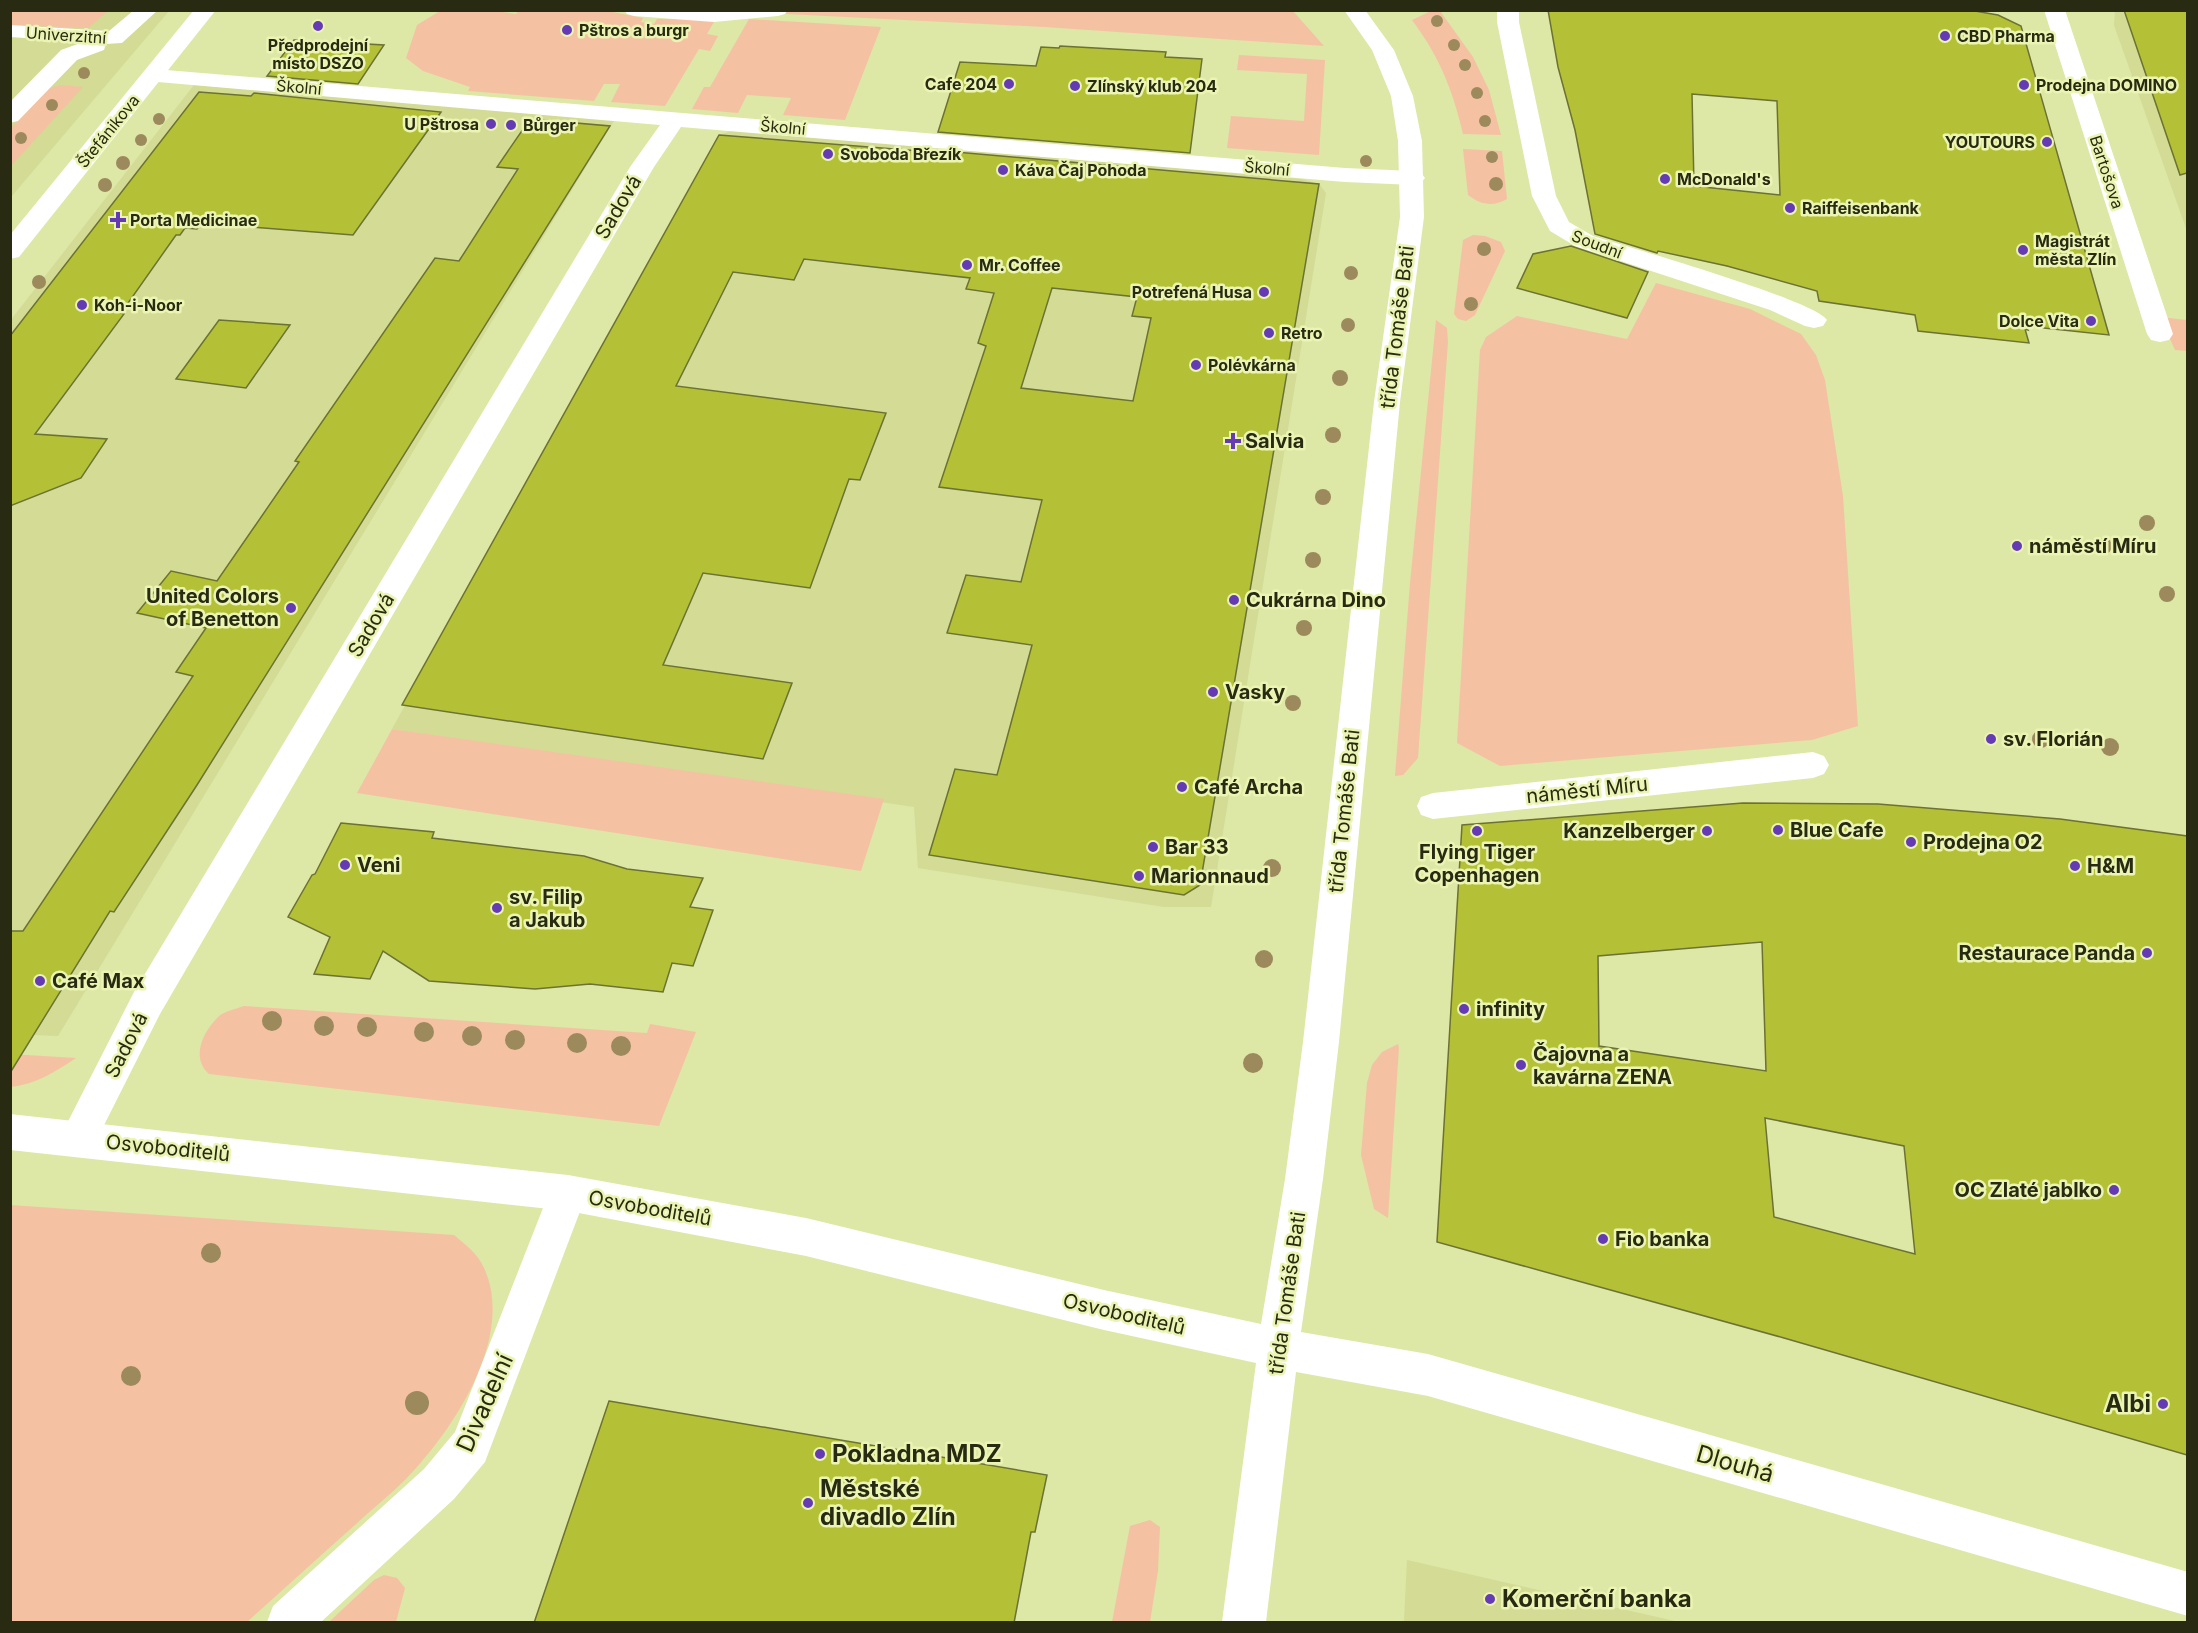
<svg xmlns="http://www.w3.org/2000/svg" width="2198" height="1633" viewBox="0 0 2198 1633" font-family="Inter,sans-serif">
  <rect width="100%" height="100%" fill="#dde7a6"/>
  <!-- built -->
  <g fill="#d3db94">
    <path d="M 11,11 L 169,11 L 11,197 Z"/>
    <path d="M 2115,11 L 2187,11 L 2187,231 L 2114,25 Z"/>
    <path d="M 194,85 L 615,119 L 58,1036 L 11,1034 L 10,321 Z"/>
    <path d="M 734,130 L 1302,179 L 1319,184 L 1326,193 L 1211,907 L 1164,907 L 918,868 L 914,807 L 392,729 L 719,135 Z"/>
    <path d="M 1407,1560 L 1679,1622 L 1404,1622 Z"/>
  </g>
  <!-- green -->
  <g fill="#f4c2a2">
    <path d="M 489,10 L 516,14 L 519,10 L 603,10 L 643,18 L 641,22 L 654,24 L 657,19 L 715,20 L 707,34 L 718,36 L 710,51 L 699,49 L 665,106 L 611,102 L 620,84 L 604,84 L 594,101 L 468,91 L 470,87 L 423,71 L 406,58 L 417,25 L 440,11 Z"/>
    <path d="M 10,11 L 108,11 L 88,28 L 11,25 Z"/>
    <path d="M 729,11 L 1293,11 L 1324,46 L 1044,27 Z"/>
    <path d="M 1431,11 L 1440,11 L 1473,57 L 1489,90 L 1501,135 L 1463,134 C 1453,90 1439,56 1412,20 Z"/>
    <path d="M 749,19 L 881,27 L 845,120 L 783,115 L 791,98 L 747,95 L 738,113 L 692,109 L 704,87 L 710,87 Z"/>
    <path d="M 1239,55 L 1325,60 L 1319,155 L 1227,148 L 1231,116 L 1304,121 L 1307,74 L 1237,70 Z"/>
    <path d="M 60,85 L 83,87 L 11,166 L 11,128 L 50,88 Z"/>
    <path d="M 1463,149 L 1502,151 L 1507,199 C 1493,207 1481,205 1468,195 Z"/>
    <path d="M 1473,235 L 1485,236 L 1501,242 L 1505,251 L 1475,315 L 1466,321 L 1458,319 L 1454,314 L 1463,240 Z"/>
    <path d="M 1656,283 L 1750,309 L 1801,334 L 1816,355 L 1825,380 L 1843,496 L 1858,726 L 1812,740 L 1500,766 L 1457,743 L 1480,350 L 1486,337 L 1517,316 L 1627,339 Z"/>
    <path d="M 2160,317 L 2187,320 L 2187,351 L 2175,350 Z"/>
    <path d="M 1436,320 L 1447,328 L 1448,342 L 1418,758 L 1403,775 L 1395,776 L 1410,583 Z"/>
    <path d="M 392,729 L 884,799 L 861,871 L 357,793 Z"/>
    <path d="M 244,1006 L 647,1033 L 650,1024 L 696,1032 L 659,1126 L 209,1074 C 191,1058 202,1033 218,1017 C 224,1011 236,1009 244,1006 Z"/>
    <path d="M 1398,1044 L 1399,1047 L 1388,1218 L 1374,1209 L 1361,1155 L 1367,1083 L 1372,1065 L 1382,1052 Z"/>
    <path d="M 10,1054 L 76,1058 C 55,1072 36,1084 11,1087 Z"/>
    <path d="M 10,1205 L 454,1235 C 466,1245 478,1254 484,1268 C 516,1337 452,1432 406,1479 C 390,1495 372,1509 355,1525 C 319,1557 283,1590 247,1622 L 11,1622 Z"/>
    <path d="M 1150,1520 L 1160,1527 L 1158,1571 L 1150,1622 L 1112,1622 L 1130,1526 Z"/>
    <path d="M 384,1575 L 397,1578 L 405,1588 L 396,1622 L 329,1622 L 374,1580 Z"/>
  </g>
  <!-- building -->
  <g fill="#b4c137" stroke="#6b7235" stroke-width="1.5" fill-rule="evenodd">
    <path d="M 1548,10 L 1969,10 L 1998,15 L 2021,26 L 2109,335 L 2026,326 L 2028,330 L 2025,329 L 2029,343 L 1918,331 L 1915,315 L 1819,301 L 1817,291 L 1727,266 L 1658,251 L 1657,253 L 1595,234 L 1575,130 L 1558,67 ZM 1692,94 L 1777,101 L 1780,195 L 1694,186 Z"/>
    <path d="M 2124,10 L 2187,10 L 2187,173 L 2180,175 Z"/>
    <path d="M 294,40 L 384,45 L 358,84 L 267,76 Z"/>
    <path d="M 1060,46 L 1166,52 L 1165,57 L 1202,59 L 1190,153 L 938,132 L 960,62 L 1036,66 L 1041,47 L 1059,48 Z"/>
    <path d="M 199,92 L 251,96 L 254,93 L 441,112 L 353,235 L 201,223 L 197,229 L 185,228 L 180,235 L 176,235 L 121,313 L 124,314 L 35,434 L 107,439 L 81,478 L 10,506 L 10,336 Z"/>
    <path d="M 530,119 L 610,126 L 197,785 L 114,912 L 110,911 L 10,1073 L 10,931 L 23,931 L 193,676 L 176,672 L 206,628 L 137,613 L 171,571 L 217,581 L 299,462 L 295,461 L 435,258 L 459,261 L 518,169 L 497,167 Z"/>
    <path d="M 719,135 L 932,152 L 933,150 L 1319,184 L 1200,885 L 1184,895 L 929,855 L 955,769 L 997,775 L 1032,645 L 947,633 L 966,575 L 1021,582 L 1042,500 L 939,487 L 986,346 L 978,343 L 994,293 L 966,289 L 970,278 L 804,259 L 794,280 L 733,272 L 676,386 L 886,413 L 860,480 L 849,479 L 810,588 L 703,573 L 663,665 L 792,683 L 763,759 L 402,705 ZM 1052,288 L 1137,297 L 1132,316 L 1151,318 L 1133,401 L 1021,388 Z"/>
    <path d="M 1571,246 L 1648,272 L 1627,318 L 1517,288 L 1533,254 Z"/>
    <path d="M 219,320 L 290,325 L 246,388 L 176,379 Z"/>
    <path d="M 1743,803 L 1878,804 L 2060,819 L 2187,836 L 2187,1455 L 1784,1338 L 1437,1242 L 1462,825 ZM 1762,942 L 1766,1071 L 1599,1046 L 1598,956 ZM 1765,1118 L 1904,1146 L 1915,1254 L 1774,1217 Z"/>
    <path d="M 341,823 L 434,832 L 432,838 L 584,856 L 627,869 L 703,878 L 690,907 L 713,910 L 693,966 L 672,963 L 663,992 L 590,984 L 535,989 L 429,981 L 383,951 L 370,979 L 314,974 L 330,937 L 288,917 L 312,875 L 315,874 Z"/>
    <path d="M 609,1401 L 1047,1475 L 1035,1532 L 1031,1532 L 1014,1623 L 534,1623 Z"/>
  </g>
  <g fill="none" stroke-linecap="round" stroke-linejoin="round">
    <!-- minor -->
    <g fill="#fff" fill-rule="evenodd">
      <path d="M 134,10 L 158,10 L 122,43 L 106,44 L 104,50 L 77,60 L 18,121 L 10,123 L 10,102 L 61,50 L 83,42 L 10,37 L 10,25 L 109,31 Z"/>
      <path d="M 624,10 L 788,10 L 785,14 L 778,16 L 714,22 L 634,16 L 627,14 Z"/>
      <path d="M 1497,10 L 1519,10 L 1519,22 L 1556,196 L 1569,222 L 1593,236 C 1628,247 1814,300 1827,320 L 1823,326 L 1814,328 L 1805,326 L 1770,310 L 1575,246 L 1550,231 L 1532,196 L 1497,22 Z"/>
      <path d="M 2044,10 L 2065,10 L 2173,334 L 2169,340 L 2160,342 L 2151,340 L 2147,334 Z"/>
      <path d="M 154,69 L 1345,168 L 1413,171 L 1421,173 L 1425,178 L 1421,183 L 1413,185 L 1345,182 L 681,127 L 654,167 L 160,1014 L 91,1151 L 78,1157 L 65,1151 L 59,1139 L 134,992 L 630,167 L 660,125 L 146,81 L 143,76 L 146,71 Z"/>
      <path d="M 1813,752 L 1824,756 L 1829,765 L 1824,774 L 1813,778 L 1433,819 L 1421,815 L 1417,806 L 1421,797 L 1433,793 Z"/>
      <path d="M 568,1175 L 582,1180 L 587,1193 L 485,1462 L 454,1499 L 321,1622 L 267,1622 L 273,1606 L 424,1469 L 455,1432 L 554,1180 Z"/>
    </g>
    <!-- major -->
    <g fill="#fff" fill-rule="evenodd">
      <path d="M 194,10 L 216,10 L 19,257 L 10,259 L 10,235 Z"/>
      <path d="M 1344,10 L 1365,10 L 1394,50 L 1413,96 L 1422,141 L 1424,217 L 1400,402 L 1339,1042 L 1323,1179 L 1301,1332 L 1428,1354 L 2188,1572 L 2188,1616 L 1428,1396 L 1296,1372 L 1266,1622 L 1222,1622 L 1256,1363 L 1104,1330 L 806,1256 L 568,1211 L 10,1150 L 10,1114 L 568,1175 L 806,1218 L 1104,1290 L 1261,1324 L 1285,1179 L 1303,1042 L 1374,402 L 1400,217 L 1398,141 L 1391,96 L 1372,50 Z"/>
    </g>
  </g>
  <!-- trees -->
  <g fill="#9d8a5c">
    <circle cx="1437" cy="21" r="6"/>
    <circle cx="1454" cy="45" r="6"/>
    <circle cx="1465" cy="65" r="6"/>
    <circle cx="84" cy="73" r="6"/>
    <circle cx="1477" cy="93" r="6"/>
    <circle cx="52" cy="105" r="6"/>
    <circle cx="159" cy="119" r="6"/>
    <circle cx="1485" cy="121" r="6"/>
    <circle cx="21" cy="138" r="6"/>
    <circle cx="141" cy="140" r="6"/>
    <circle cx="1492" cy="157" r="6"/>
    <circle cx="1366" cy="161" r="6"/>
    <circle cx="123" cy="163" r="7"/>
    <circle cx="1496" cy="184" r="7"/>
    <circle cx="105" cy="185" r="7"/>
    <circle cx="1484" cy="249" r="7"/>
    <circle cx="1351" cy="273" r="7"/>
    <circle cx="39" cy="282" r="7"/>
    <circle cx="1471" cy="304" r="7"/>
    <circle cx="1348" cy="325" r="7"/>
    <circle cx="1340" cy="378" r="8"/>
    <circle cx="1333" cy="435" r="8"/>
    <circle cx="1323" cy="497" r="8"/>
    <circle cx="2147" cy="523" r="8"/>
    <circle cx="2104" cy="546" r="8"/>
    <circle cx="1313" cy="560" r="8"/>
    <circle cx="2167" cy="594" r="8"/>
    <circle cx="1304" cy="628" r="8"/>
    <circle cx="1293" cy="703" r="8"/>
    <circle cx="2041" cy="739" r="9"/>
    <circle cx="2110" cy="747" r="9"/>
    <circle cx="1272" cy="868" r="9"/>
    <circle cx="1264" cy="959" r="9"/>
    <circle cx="272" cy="1021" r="10"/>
    <circle cx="324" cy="1026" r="10"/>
    <circle cx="367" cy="1027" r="10"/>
    <circle cx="424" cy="1032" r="10"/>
    <circle cx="472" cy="1036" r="10"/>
    <circle cx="515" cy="1040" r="10"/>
    <circle cx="577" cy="1043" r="10"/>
    <circle cx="621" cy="1046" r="10"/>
    <circle cx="1253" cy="1063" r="10"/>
    <circle cx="211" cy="1253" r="10"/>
    <circle cx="131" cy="1376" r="10"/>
    <circle cx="417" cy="1403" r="12"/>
  </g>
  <!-- markers -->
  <g fill="#653bb3" stroke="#ebf4b3" stroke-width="2">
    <circle cx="318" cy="26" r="6"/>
    <circle cx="567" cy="30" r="6"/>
    <circle cx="1945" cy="36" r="6"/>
    <circle cx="1009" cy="84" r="6"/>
    <circle cx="2024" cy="85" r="6"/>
    <circle cx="1075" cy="86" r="6"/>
    <circle cx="491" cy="124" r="6"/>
    <circle cx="511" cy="125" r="6"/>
    <circle cx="2047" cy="142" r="6"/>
    <circle cx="828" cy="154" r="6"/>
    <circle cx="1003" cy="170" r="6"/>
    <circle cx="1665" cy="179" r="6"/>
    <circle cx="1790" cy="208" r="6"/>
    <path d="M115 211h6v6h6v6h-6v6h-6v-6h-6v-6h6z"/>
    <circle cx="2023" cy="250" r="6"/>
    <circle cx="967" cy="265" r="6"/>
    <circle cx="1264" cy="292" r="6"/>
    <circle cx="82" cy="305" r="6"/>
    <circle cx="2091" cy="321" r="6"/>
    <circle cx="1269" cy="333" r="6"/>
    <circle cx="1196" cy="365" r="6"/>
    <path d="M1230 432h6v6h6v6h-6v6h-6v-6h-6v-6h6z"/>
    <circle cx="2017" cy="546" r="6"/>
    <circle cx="1234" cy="600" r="6"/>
    <circle cx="291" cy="608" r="6"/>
    <circle cx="1213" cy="692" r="6"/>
    <circle cx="1991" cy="739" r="6"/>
    <circle cx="1182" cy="787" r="6"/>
    <circle cx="1778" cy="830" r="6"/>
    <circle cx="1477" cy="831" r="6"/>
    <circle cx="1707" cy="831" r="6"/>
    <circle cx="1911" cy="842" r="6"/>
    <circle cx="1153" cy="847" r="6"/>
    <circle cx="345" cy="865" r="6"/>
    <circle cx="2075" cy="866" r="6"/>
    <circle cx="1139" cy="876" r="6"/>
    <circle cx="497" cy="908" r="6"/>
    <circle cx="2147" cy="953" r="6"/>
    <circle cx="40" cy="981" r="6"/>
    <circle cx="1464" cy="1009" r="6"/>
    <circle cx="1521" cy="1065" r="6"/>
    <circle cx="2114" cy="1190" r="6"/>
    <circle cx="1603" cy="1239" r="6"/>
    <circle cx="2163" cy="1404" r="6"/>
    <circle cx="820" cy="1454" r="6"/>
    <circle cx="808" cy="1503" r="6"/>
    <circle cx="1490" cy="1599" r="6"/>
  </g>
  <g text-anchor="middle" stroke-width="5" stroke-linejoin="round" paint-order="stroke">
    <!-- far-poi labels -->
    <g font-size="16" font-weight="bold" fill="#282b12" stroke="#ebf4b3" text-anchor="start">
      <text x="579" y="36">Pštros a burgr</text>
      <text x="1957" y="42">CBD Pharma</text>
      <text x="318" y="51" text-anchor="middle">Předprodejní<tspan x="318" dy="18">místo DSZO</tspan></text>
      <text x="997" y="90" text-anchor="end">Cafe 204</text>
      <text x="2036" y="91">Prodejna DOMINO</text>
      <text x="1087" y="92">Zlínský klub 204</text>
      <text x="479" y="130" text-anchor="end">U Pštrosa</text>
      <text x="523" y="131">Bůrger</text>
      <text x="2035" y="148" text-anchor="end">YOUTOURS</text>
      <text x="840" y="160">Svoboda Březík</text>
      <text x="1015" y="176">Káva Čaj Pohoda</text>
      <text x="1677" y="185">McDonald's</text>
      <text x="1802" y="214">Raiffeisenbank</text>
      <text x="130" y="226">Porta Medicinae</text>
      <text x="2035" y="247">Magistrát<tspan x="2035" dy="18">města Zlín</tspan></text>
      <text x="979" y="271">Mr. Coffee</text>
      <text x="1252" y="298" text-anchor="end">Potrefená Husa</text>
      <text x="94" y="311">Koh-i-Noor</text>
      <text x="2079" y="327" text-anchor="end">Dolce Vita</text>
      <text x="1281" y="339">Retro</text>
      <text x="1208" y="371">Polévkárna</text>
    </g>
    <!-- far-street labels -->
    <g font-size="16" fill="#282b12" stroke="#ebf4b3">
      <text transform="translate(66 35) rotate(4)" y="6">Univerzitní</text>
      <text transform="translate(299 87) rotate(5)" y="6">Školní</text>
      <text transform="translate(783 127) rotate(5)" y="6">Školní</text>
      <text transform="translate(108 131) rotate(-51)" y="6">Štefánikova</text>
      <text transform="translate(1267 168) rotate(5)" y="6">Školní</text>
      <text transform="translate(2107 172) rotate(72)" y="6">Bartošova</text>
      <text transform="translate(1597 244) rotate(21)" y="6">Soudní</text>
    </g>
    <!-- street labels -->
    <g font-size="20" fill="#282b12" stroke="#ebf4b3">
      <text transform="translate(618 207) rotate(-59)" y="7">Sadová</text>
      <text transform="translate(1397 327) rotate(-83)" y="7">třída Tomáše Bati</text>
      <text transform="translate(371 625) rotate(-59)" y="7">Sadová</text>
      <text transform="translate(1587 790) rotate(-6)" y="7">náměstí Míru</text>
      <text transform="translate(1344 811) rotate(-84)" y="7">třída Tomáše Bati</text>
      <text transform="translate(126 1045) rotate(-63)" y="7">Sadová</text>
      <text transform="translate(168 1148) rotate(6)" y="7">Osvoboditelů</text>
      <text transform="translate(650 1208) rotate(10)" y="7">Osvoboditelů</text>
      <text transform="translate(1287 1293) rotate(-82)" y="7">třída Tomáše Bati</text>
      <text transform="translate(1124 1314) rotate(13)" y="7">Osvoboditelů</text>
    </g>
    <!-- poi labels -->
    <g font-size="20" font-weight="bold" fill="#282b12" stroke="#ebf4b3" text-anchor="start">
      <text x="1245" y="448">Salvia</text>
      <text x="2029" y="553">náměstí Míru</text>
      <text x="279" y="603" text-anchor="end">United Colors<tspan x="279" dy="23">of Benetton</tspan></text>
      <text x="1246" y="607">Cukrárna Dino</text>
      <text x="1225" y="699">Vasky</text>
      <text x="2003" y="746">sv. Florián</text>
      <text x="1194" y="794">Café Archa</text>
      <text x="1790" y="837">Blue Cafe</text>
      <text x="1695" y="838" text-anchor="end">Kanzelberger</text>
      <text x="1923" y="849">Prodejna O2</text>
      <text x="1165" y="854">Bar 33</text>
      <text x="1477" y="859" text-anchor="middle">Flying Tiger<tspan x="1477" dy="23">Copenhagen</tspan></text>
      <text x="357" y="872">Veni</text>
      <text x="2087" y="873">H&amp;M</text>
      <text x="1151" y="883">Marionnaud</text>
      <text x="509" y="904">sv. Filip<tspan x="509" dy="23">a Jakub</tspan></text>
      <text x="2135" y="960" text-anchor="end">Restaurace Panda</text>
      <text x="52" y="988">Café Max</text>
      <text x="1476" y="1016">infinity</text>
      <text x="1533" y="1061">Čajovna a<tspan x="1533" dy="23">kavárna ZENA</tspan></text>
      <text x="2102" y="1197" text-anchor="end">OC Zlaté jablko</text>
      <text x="1615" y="1246">Fio banka</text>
    </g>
    <!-- near-street labels -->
    <g font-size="24" fill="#282b12" stroke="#ebf4b3">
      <text transform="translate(485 1403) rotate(-66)" y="8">Divadelní</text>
      <text transform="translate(1735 1464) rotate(16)" y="8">Dlouhá</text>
    </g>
    <!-- near-poi labels -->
    <g font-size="24" font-weight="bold" fill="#282b12" stroke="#ebf4b3" text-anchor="start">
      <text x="2151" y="1412" text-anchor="end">Albi</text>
      <text x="832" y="1462">Pokladna MDZ</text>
      <text x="820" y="1497">Městské<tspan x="820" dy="28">divadlo Zlín</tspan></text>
      <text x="1502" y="1607">Komerční banka</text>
    </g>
  </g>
  <!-- border -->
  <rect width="2198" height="1633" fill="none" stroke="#282b12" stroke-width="24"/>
</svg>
